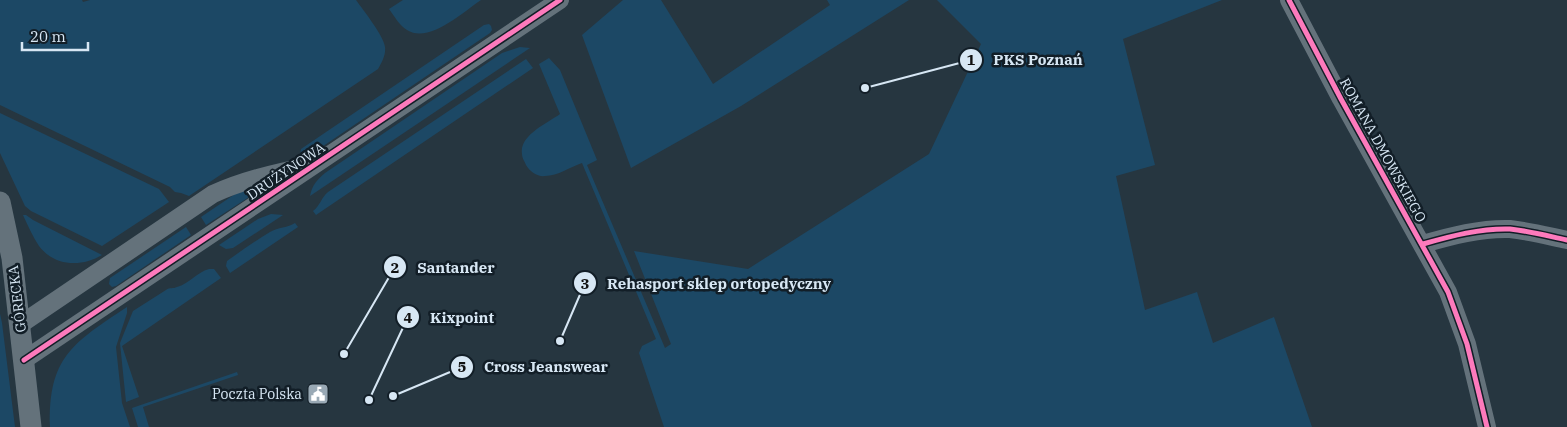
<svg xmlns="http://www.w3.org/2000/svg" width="1567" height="427" viewBox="0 0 1567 427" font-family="'IBM Plex Serif',serif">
  <rect width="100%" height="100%" fill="#263640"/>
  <!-- green -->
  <g fill="#1c4865">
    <path d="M 0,0 L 82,0 L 83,2 L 90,0 L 356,0 C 363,10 384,36 385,47 C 386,55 382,62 378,69 L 189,196 L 181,193 L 175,192 L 170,187 L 0,105 Z"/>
    <path d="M 403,0 L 481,0 C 463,12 429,44 407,30 C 399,25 395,17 389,9 Z"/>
    <path d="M 623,0 L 661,0 L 713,84 L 830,5 L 827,0 L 909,0 L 741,106 L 631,168 L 582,35 Z"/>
    <path d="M 937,0 L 1222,0 L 1123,39 L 1155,165 L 1116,176 L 1145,310 L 1197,292 L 1213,343 L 1274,317 L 1312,427 L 664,427 L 639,353 L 642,346 L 656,339 L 582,163 C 570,167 558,176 545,176 C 538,177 530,172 526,165 C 525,162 522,158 522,154 C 519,135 548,123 560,114 L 539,64 L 549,58 L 560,70 L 597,160 L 587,165 L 665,348 L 671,344 L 634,251 L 748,269 L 929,154 L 981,44 Z"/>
    <path d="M 489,24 L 491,26 L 492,30 L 490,33 L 307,157 L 300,156 L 301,149 L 484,25 Z"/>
    <path d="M 520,47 L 530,48 L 310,196 C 312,185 317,180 325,173 L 502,53 Z"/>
    <path d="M 526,59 L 533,68 L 316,215 L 313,211 C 320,206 321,198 328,192 Z"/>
    <path d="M 0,113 L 159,189 L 169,202 L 102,246 L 31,211 L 25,206 L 0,153 Z"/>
    <path d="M 244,190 L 248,190 L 250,193 L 249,197 L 206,225 L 201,217 L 238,192 Z"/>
    <path d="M 271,214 L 283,215 L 233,248 L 226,249 L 219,245 L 258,219 Z"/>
    <path d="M 23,215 L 26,215 L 33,220 L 102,255 C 82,267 55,267 39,246 C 33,237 28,226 23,215 Z"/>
    <path d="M 295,223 L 298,227 L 230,273 L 226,266 L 227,261 C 241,251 255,241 270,232 C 278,227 288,228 295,223 Z"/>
    <path d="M 186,227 L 191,235 L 116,286 L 112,287 L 109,284 L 110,278 Z"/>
    <path d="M 209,269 L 214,269 L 221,278 L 122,346 L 139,397 L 126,402 L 120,343 L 133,311 L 166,290 C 170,287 173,289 177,287 C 189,284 197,272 209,269 Z"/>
    <path d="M 127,307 L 127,313 L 116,347 L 122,403 L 130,427 L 50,427 C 48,357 73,343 127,307 Z"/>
    <path d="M 0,314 L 2,323 L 15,427 L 0,427 Z"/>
    <path d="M 237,372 L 238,375 L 143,407 L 149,427 L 138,427 L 132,408 Z"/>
  </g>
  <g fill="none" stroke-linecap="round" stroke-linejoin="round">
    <!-- minor -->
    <g stroke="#64727b" stroke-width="18">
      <path d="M 1289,0 L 1341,99 L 1448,292 L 1467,344 L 1487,427"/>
      <path d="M 1423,244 C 1451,236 1481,228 1510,229 C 1529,231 1548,236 1567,240"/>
      <path d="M 21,324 L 213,194 C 244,180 275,173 308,166"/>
      <path d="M 24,360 L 560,0"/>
    </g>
    <!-- tertiary -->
    <path stroke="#64727b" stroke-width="21" d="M 0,202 L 12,258 L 31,427"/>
    <!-- cycleway casing -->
    <g stroke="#121e27" stroke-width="8">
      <g id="cycleway">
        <path d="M 1289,0 L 1341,99 L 1448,292 L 1467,344 L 1487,427"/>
        <path d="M 1423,244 C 1451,236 1481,228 1510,229 C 1529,231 1548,236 1567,240"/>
        <path d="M 24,360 L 560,0"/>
      </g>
    </g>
    <!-- cycleway -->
    <use href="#cycleway" stroke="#fd7abc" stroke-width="5"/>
  </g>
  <!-- icons -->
  <defs>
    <g id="civic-square" transform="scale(1.125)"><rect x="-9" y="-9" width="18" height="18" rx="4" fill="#99a9b5" stroke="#121e27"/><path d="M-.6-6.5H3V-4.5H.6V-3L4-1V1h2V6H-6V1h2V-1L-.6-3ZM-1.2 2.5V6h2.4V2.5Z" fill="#fff"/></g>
  </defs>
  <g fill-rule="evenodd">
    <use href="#civic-square" x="318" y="394"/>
  </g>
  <g text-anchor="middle" stroke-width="5" stroke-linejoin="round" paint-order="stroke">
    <!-- street labels -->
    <g font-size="14" fill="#d7e7f4" stroke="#121e27">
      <text transform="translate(1383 150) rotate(61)" y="5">ROMANA DMOWSKIEGO</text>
      <text transform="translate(286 171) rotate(-34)" y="5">DRUŻYNOWA</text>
      <text transform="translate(17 299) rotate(-97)" y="5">GÓRECKA</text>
    </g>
    <!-- poi labels -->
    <g font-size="14" fill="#d7e7f4" stroke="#121e27" text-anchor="end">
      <text x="302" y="399">Poczta Polska</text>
    </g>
  </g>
  <!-- callouts -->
  <path fill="none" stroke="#d7e7f4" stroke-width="2" d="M865 88L971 60M344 354L395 267M560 341L585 283M369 400L408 317M393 396L462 367"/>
  <g fill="#d7e7f4" stroke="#121e27" stroke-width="2">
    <circle cx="865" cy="88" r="5"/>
    <circle cx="344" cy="354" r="5"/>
    <circle cx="560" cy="341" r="5"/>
    <circle cx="369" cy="400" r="5"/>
    <circle cx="393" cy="396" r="5"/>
    <circle cx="971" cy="60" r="12"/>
    <circle cx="395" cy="267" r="12"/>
    <circle cx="585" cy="283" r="12"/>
    <circle cx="408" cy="317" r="12"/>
    <circle cx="462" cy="367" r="12"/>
  </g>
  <g font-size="15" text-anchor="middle" font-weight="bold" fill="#111">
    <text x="971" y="65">1</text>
    <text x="395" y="273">2</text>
    <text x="585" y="289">3</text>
    <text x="408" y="323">4</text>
    <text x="462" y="372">5</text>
  </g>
  <g font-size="15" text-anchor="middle" font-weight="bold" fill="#d7e7f4" stroke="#121e27" stroke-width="5" stroke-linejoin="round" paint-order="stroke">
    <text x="1038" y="65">PKS Poznań</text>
    <text x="456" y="273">Santander</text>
    <text x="719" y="289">Rehasport sklep ortopedyczny</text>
    <text x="462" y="323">Kixpoint</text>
    <text x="546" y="372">Cross Jeanswear</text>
  </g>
  <!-- scale -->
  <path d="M22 42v8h66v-8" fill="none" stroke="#d7e7f4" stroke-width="2.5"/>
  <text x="30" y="42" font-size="15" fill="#d7e7f4" stroke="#121e27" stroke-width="4" paint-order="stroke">20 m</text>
</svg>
